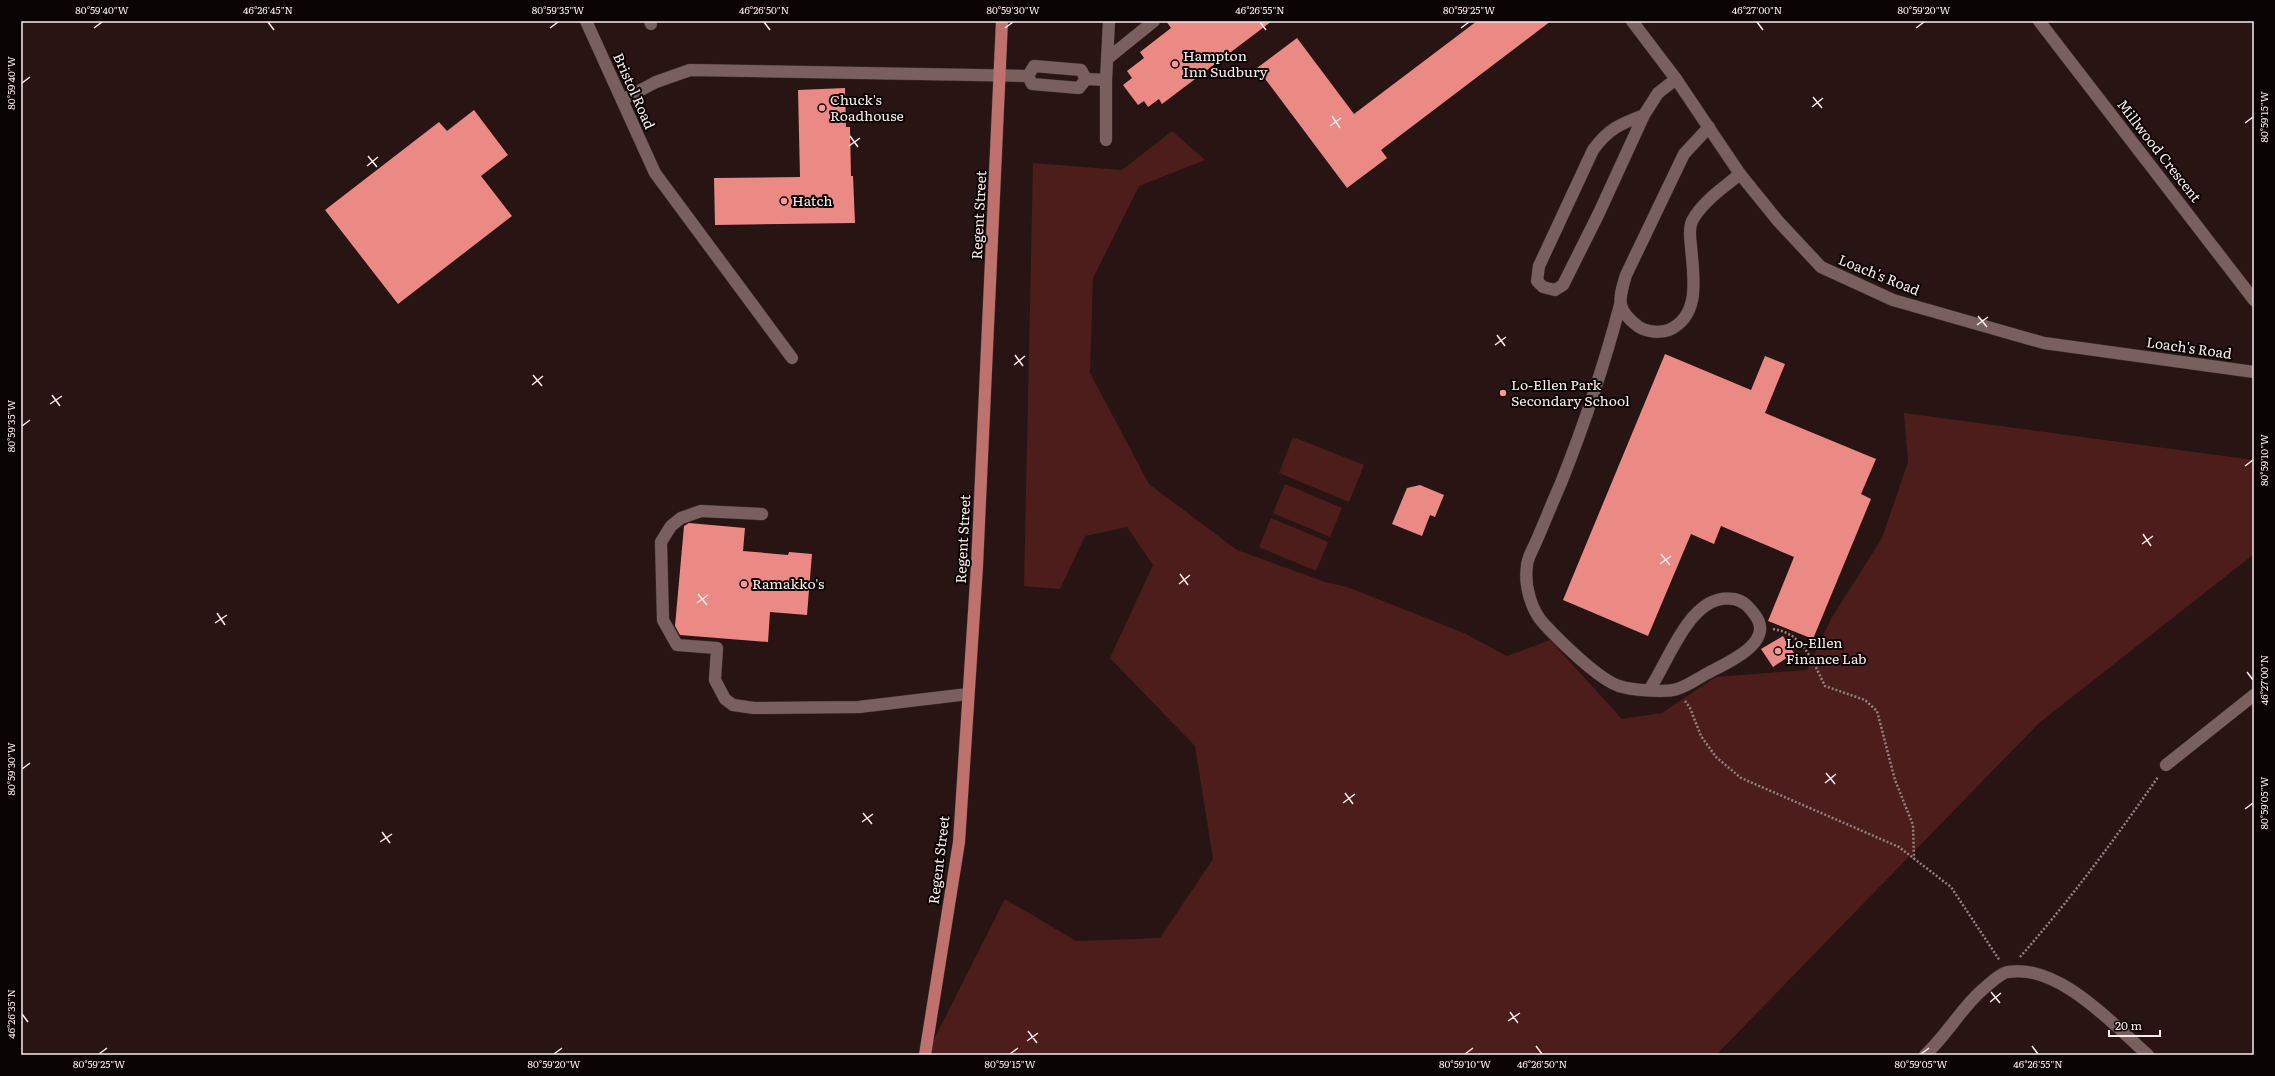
<svg xmlns="http://www.w3.org/2000/svg" width="2275" height="1076" viewBox="0 0 2275 1076" font-family="Literata,serif">
  <rect width="100%" height="100%" fill="#281413"/>
  <!-- green -->
  <g fill="#4d1d1c">
    <path d="M 1172,131 L 1205,160 L 1139,186 L 1093,278 L 1090,373 L 1149,484 L 1237,550 L 1325,582 L 1347,587 L 1464,633 L 1507,656 L 1550,640 L 1622,719 L 1662,713 L 1716,677 L 1807,670 L 1831,619 L 1882,538 L 1908,462 L 1904,413 L 2254,460 L 2254,554 L 2039,723 L 1716,1055 L 926,1055 L 1005,899 L 1076,941 L 1160,938 L 1213,859 L 1195,746 L 1110,658 L 1153,565 L 1127,527 L 1085,536 L 1060,589 L 1024,586 L 1033,163 L 1122,170 Z"/>
    <path d="M 1293,437 L 1364,465 L 1349,502 L 1279,473 Z"/>
    <path d="M 1285,484 L 1342,508 L 1330,537 L 1273,513 Z"/>
    <path d="M 1271,518 L 1328,542 L 1316,571 L 1259,547 Z"/>
  </g>
  <!-- building -->
  <g fill="#eb8984">
    <path d="M 1166,21 L 1272,21 L 1162,104 L 1159,99 L 1148,107 L 1144,101 L 1138,105 L 1123,85 L 1132,78 L 1127,71 L 1144,58 L 1140,52 L 1171,28 Z"/>
    <path d="M 1477,21 L 1551,21 L 1381,150 L 1387,158 L 1347,188 L 1257,68 L 1297,38 L 1354,114 Z"/>
    <path d="M 845,88 L 846,127 L 850,127 L 851,176 L 853,176 L 855,223 L 715,225 L 714,178 L 800,177 L 798,90 Z"/>
    <path d="M 474,110 L 508,155 L 481,176 L 512,216 L 398,304 L 325,210 L 439,122 L 447,131 Z"/>
    <path d="M 1665,354 L 1751,390 L 1765,356 L 1785,364 L 1765,413 L 1876,459 L 1861,494 L 1871,499 L 1813,639 L 1768,621 L 1794,557 L 1721,526 L 1714,544 L 1691,534 L 1648,636 L 1563,600 Z"/>
    <path d="M 1420,485 L 1444,495 L 1435,517 L 1430,515 L 1422,536 L 1392,524 L 1407,488 Z"/>
    <path d="M 689,523 L 745,528 L 743,551 L 788,555 L 789,552 L 812,554 L 807,615 L 770,612 L 768,642 L 680,635 L 675,626 L 684,526 Z"/>
    <path d="M 1783,636 L 1794,653 L 1773,667 L 1761,649 Z"/>
  </g>
  <g fill="none" stroke-linecap="round" stroke-linejoin="round">
    <!-- minor casing -->
    <g stroke="#3f3131" stroke-width="13">
      <g id="minor">
        <path d="M 586,21 L 655,173 L 792,358"/>
        <path d="M 650,21 L 651,24"/>
        <path d="M 1632,21 L 1676,79 L 1740,174 L 1778,221 L 1821,267 L 1893,300 L 2044,343 L 2254,372"/>
        <path d="M 2039,21 L 2254,300"/>
        <path d="M 1107,59 L 1154,21"/>
        <path d="M 1028,76 L 1034,66 L 1081,70 L 1086,79"/>
        <path d="M 1028,76 L 1032,84 L 1079,88 L 1086,79"/>
        <path d="M 1086,79 L 1106,80 L 1106,140"/>
        <path d="M 1106,80 L 1109,21"/>
        <path d="M 622,100 L 656,82 L 690,70 L 1028,76"/>
        <path d="M 1644,115 C 1620,124 1608,129 1593,150 L 1539,266 L 1537,281 L 1543,287 L 1555,290 L 1563,285 L 1598,215 L 1644,115 L 1658,93 L 1676,79"/>
        <path d="M 1709,127 L 1684,154 L 1626,275 C 1618,301 1616,310 1639,327 C 1647,332 1660,333 1669,330 C 1702,315 1693,275 1691,246 C 1690,239 1689,228 1692,221 C 1702,202 1723,188 1740,174"/>
        <path d="M 1620,305 C 1604,366 1584,425 1561,483 C 1552,503 1544,524 1535,544 C 1532,551 1527,559 1527,566 C 1524,585 1531,610 1544,624 C 1560,641 1598,679 1619,686 C 1631,690 1665,693 1677,689 C 1688,686 1698,678 1708,673 C 1726,663 1776,643 1755,615 C 1749,607 1744,601 1734,599 C 1690,591 1669,662 1649,690"/>
        <path d="M 762,514 L 701,511 L 681,518 L 671,526 L 661,542 L 663,620 L 677,645 L 717,648 L 715,680 L 725,699 L 733,705 L 754,708 L 859,707 L 968,694"/>
        <path d="M 2166,765 L 2254,695"/>
        <path d="M 1925,1055 C 1946,1036 1960,1010 1981,991 C 1987,986 2000,973 2008,972 C 2058,963 2114,1025 2148,1055"/>
      </g>
    </g>
    <!-- major casing -->
    <g stroke="#3f3131" stroke-width="13">
      <path id="major" d="M 925,1055 L 959,842 L 977,566 L 1002,21"/>
    </g>
    <!-- path -->
    <g stroke="#928180" stroke-width="2.5" stroke-dasharray="2 2" stroke-linecap="butt">
      <path d="M 1773,629 C 1803,633 1813,662 1825,686 L 1865,700 L 1877,711 L 1895,780 L 1913,825 L 1914,859"/>
      <path d="M 1685,701 L 1690,708 L 1701,736 L 1716,757 L 1741,778 L 1899,847 L 1951,887 L 2000,961"/>
      <path d="M 2020,957 C 2070,900 2115,839 2158,777"/>
    </g>
    <!-- minor -->
    <use href="#minor" stroke="#79605e" stroke-width="12"/>
    <!-- major -->
    <use href="#major" stroke="#bf716e" stroke-width="12"/>
  </g>
  <!-- ticks -->
  <path fill="none" stroke="#fbeceb" stroke-width="1.5" d="M 268,22 L 274,30M 764,22 L 770,30M 1260,22 L 1266,30M 1757,22 L 1763,30M 94,28 L 102,22M 550,28 L 558,22M 1005,28 L 1013,22M 1461,28 L 1469,22M 1916,28 L 1924,22M 22,83 L 30,77M 1813,97 L 1822,108M 1812,107 L 1823,98M 1332,116 L 1340,128M 2245,123 L 2253,117M 1330,126 L 1341,118M 850,136 L 858,147M 849,146 L 860,138M 368,156 L 377,167M 367,166 L 378,157M 1978,316 L 1987,327M 1977,325 L 1988,317M 1497,335 L 1505,346M 1495,345 L 1506,337M 1015,355 L 1023,366M 1014,365 L 1025,356M 533,375 L 542,386M 532,385 L 543,376M 52,395 L 60,406M 50,404 L 62,396M 22,426 L 30,420M 2245,466 L 2253,460M 2143,534 L 2151,546M 2142,544 L 2153,536M 1661,554 L 1670,565M 1660,564 L 1671,556M 1180,574 L 1188,585M 1179,584 L 1190,575M 698,594 L 707,605M 697,603 L 708,595M 217,613 L 225,625M 215,623 L 227,615M 2247,672 L 2253,680M 22,769 L 30,763M 1826,773 L 1835,784M 1825,783 L 1836,774M 1345,793 L 1353,804M 1343,803 L 1355,794M 2245,809 L 2253,803M 863,813 L 872,824M 862,822 L 873,814M 382,832 L 390,843M 380,842 L 392,834M 1991,992 L 2000,1003M 1990,1002 L 2001,993M 1510,1012 L 1518,1023M 22,1014 L 28,1022M 1508,1021 L 1520,1013M 1028,1031 L 1037,1043M 1027,1041 L 1038,1033M 1536,1046 L 1542,1054M 2032,1046 L 2038,1054M 99,1054 L 107,1048M 554,1054 L 562,1048M 1010,1054 L 1018,1048M 1465,1054 L 1473,1048M 1921,1054 L 1929,1048"/>
  <!-- markers -->
  <g fill="#f59c96" stroke="#0b0404" stroke-width="1.5">
    <circle cx="1175" cy="64" r="4"/>
    <circle cx="822" cy="108" r="4"/>
    <circle cx="784" cy="201" r="4"/>
    <circle cx="1503" cy="393" r="4"/>
    <circle cx="744" cy="584" r="4"/>
    <circle cx="1778" cy="651" r="4"/>
  </g>
  <g text-anchor="middle" stroke-width="4" stroke-linejoin="round" paint-order="stroke">
    <!-- poi labels -->
    <g font-size="14" fill="#fbeceb" stroke="#0b0404" text-anchor="start">
      <text x="1183" y="61">Hampton<tspan x="1183" dy="16">Inn Sudbury</tspan></text>
      <text x="830" y="105">Chuck's<tspan x="830" dy="16">Roadhouse</tspan></text>
      <text x="792" y="206">Hatch</text>
      <text x="1511" y="390">Lo-Ellen Park<tspan x="1511" dy="16">Secondary School</tspan></text>
      <text x="752" y="589">Ramakko's</text>
      <text x="1786" y="648">Lo-Ellen<tspan x="1786" dy="16">Finance Lab</tspan></text>
    </g>
    <!-- street labels -->
    <g font-size="14" fill="#fbeceb" stroke="#0b0404">
      <text transform="translate(634 91) rotate(66)" y="5">Bristol Road</text>
      <text transform="translate(2159 151) rotate(52)" y="5">Millwood Crescent</text>
      <text transform="translate(979 215) rotate(-87)" y="5">Regent Street</text>
      <text transform="translate(1879 275) rotate(22)" y="5">Loach's Road</text>
      <text transform="translate(2189 348) rotate(8)" y="5">Loach's Road</text>
      <text transform="translate(963 539) rotate(-87)" y="5">Regent Street</text>
      <text transform="translate(939 860) rotate(-83)" y="5">Regent Street</text>
    </g>
  </g>
  <!-- border -->
  <rect width="2275" height="1076" fill="none" stroke="#0b0404" stroke-width="44"/>
  <!-- scale -->
  <path d="M2109 1030v6h51v-6" fill="none" stroke="#fbeceb" stroke-width="2"/>
  <text x="2115" y="1030" font-size="12" fill="#fbeceb" stroke="#0b0404" stroke-width="3" paint-order="stroke">20 m</text>
  <rect x="22" y="22" width="2231" height="1032" fill="none" stroke="#fbeceb" stroke-width="1.5"/>
  <g font-size="10" text-anchor="middle" fill="#fbeceb">
    <text x="102" y="14">80°59'40"W</text>
    <text x="268" y="14">46°26'45"N</text>
    <text x="558" y="14">80°59'35"W</text>
    <text x="764" y="14">46°26'50"N</text>
    <text x="1013" y="14">80°59'30"W</text>
    <text x="1260" y="14">46°26'55"N</text>
    <text x="1469" y="14">80°59'25"W</text>
    <text x="1757" y="14">46°27'00"N</text>
    <text x="1924" y="14">80°59'20"W</text>
    <text transform="translate(11 83) rotate(-90)" y="4">80°59'40"W</text>
    <text transform="translate(2264 117) rotate(-90)" y="4">80°59'15"W</text>
    <text transform="translate(11 426) rotate(-90)" y="4">80°59'35"W</text>
    <text transform="translate(2264 460) rotate(-90)" y="4">80°59'10"W</text>
    <text transform="translate(2264 680) rotate(-90)" y="4">46°27'00"N</text>
    <text transform="translate(11 769) rotate(-90)" y="4">80°59'30"W</text>
    <text transform="translate(2264 803) rotate(-90)" y="4">80°59'05"W</text>
    <text transform="translate(11 1014) rotate(-90)" y="4">46°26'35"N</text>
    <text x="99" y="1068">80°59'25"W</text>
    <text x="554" y="1068">80°59'20"W</text>
    <text x="1010" y="1068">80°59'15"W</text>
    <text x="1465" y="1068">80°59'10"W</text>
    <text x="1542" y="1068">46°26'50"N</text>
    <text x="1921" y="1068">80°59'05"W</text>
    <text x="2038" y="1068">46°26'55"N</text>
  </g>
</svg>
